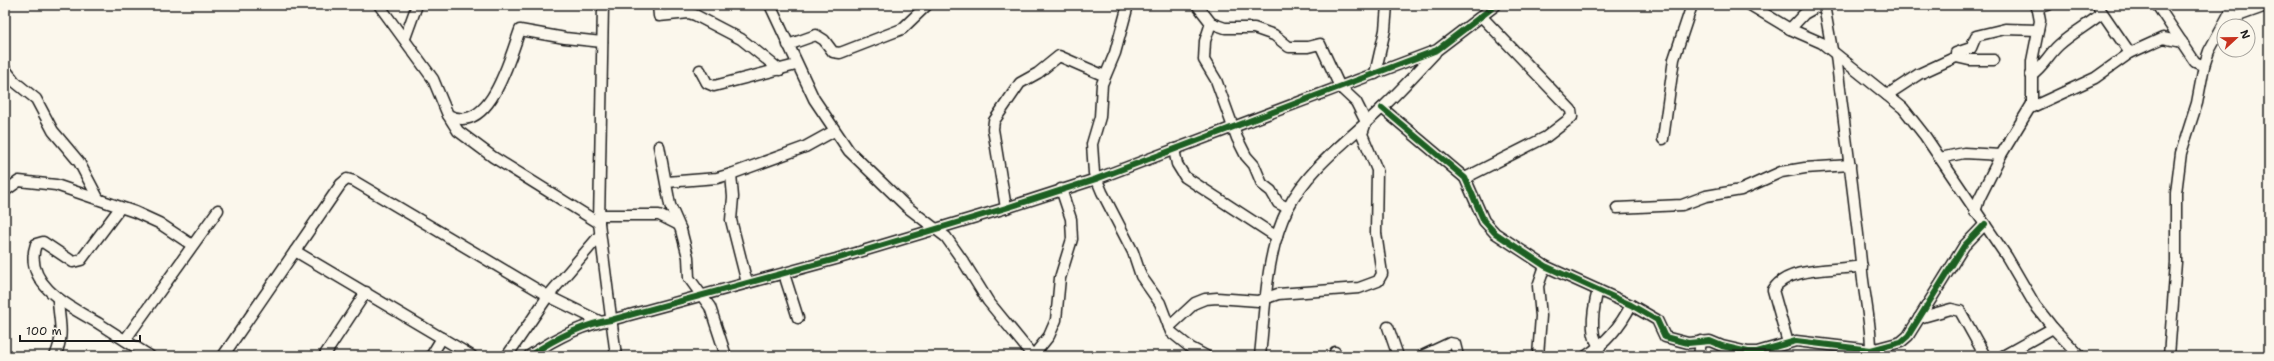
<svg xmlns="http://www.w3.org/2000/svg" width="2274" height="361" viewBox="0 0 2274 361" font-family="'Shantell Sans',sans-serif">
  <rect width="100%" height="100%" fill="#fbf7ec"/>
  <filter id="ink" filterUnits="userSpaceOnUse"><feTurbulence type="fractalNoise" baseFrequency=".025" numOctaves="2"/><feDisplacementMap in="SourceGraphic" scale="8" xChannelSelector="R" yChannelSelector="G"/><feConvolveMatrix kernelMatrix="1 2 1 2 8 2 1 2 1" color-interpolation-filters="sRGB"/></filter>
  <g filter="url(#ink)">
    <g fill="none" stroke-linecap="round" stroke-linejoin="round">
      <!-- minor casing -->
      <g stroke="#1c1c1c" stroke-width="13">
        <g id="minor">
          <path d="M 379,5 L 433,79 L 448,115 L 458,131 L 493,157 L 599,223"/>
          <path d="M 603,5 L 599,223 L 616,356"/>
          <path d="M 658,5 L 659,16 L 689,13 L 695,15 L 741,39 L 780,70"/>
          <path d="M 770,5 L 814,99 L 849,151 L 907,207 L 946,237 L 965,264 L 988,301 L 1033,356"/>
          <path d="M 1128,5 L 1115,53 L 1102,84 L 1100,117 L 1092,144 L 1094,173 L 1102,192 L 1133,252 L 1141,276 L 1160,303 L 1171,332 L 1191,348 L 1206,356"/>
          <path d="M 1750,5 L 1790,29 L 1822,43 L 1903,108 L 1925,136 L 2007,257 L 2035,305 L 2053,328 L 2080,356"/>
          <path d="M 1824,5 L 1832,50"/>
          <path d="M 2097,5 L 2130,53"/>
          <path d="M 2157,5 L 2195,62 L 2204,66"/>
          <path d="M 2037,8 L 2048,5"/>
          <path d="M 2227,20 L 2269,5"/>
          <path d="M 1211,23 L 1205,41 L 1204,60 L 1216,80 L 1237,138 L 1246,156 L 1254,165 L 1262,184 L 1271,191 L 1278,203 L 1288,208"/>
          <path d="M 1790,29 L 1804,14 L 1820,5"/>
          <path d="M 405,38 L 417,5"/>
          <path d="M 788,45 L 816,35 L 824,40 L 833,52 L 840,53 L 902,29 L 927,5"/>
          <path d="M 1836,55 C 1844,127 1855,199 1862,272 C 1865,300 1872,328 1871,356"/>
          <path d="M 1956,57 L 1969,60 L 1994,60"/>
          <path d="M 5,69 L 15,82 L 36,99 L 53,131 L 79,162 L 98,198"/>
          <path d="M 700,70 L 707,83 L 714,86 L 796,65"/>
          <path d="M 1375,74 L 1385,30 L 1387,5"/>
          <path d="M 2031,75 C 2043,67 2048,55 2059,45 C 2072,33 2088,25 2101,14"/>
          <path d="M 1887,95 L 1919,74 L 1956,57 L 1956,53 L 1971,48 L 1976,36 L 2005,29 L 2038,30"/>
          <path d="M 1382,108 L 1465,178 L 1484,221 L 1495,233 L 1545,266 L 1631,305 L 1657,320 L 1665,337 L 1688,343 L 1710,341 L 1722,346 L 1748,352 L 1757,352 L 1796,341 L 1871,350 L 1901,342 L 1908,336 L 1964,246 L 1985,224"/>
          <path d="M 2030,108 L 2095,78 L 2130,53 L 2163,38 L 2182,42"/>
          <path d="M 448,115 C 490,137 510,57 520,30 L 565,38 L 602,42"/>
          <path d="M 1663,139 L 1674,59 L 1692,5"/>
          <path d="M 659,146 L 670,205 L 681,230 L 688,257 L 689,278 L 710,307 L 726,356"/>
          <path d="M 1174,149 L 1177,164 L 1185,177 L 1277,237"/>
          <path d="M 1940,158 L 1964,153 L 2001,155"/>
          <path d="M 731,174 L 733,197 L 731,220 L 747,283"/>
          <path d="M 1465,178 L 1546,137 L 1572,117 L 1571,110 L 1482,17"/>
          <path d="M 667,182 L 717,178 L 731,174 L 805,147 L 834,131"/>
          <path d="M 5,191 L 19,181 L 56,185 L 135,212 L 159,223 L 192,245"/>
          <path d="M 120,208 L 81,260 L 73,262 L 43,242 L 36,244 C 22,284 70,307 98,323 C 115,334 132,345 150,356"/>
          <path d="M 1006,208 L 993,129 L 994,121 L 1020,83 L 1038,73 L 1059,56 L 1105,76"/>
          <path d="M 1617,208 L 1682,205 L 1706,196 L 1741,190 L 1781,172 L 1805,168 L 1850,165"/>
          <path d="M 1975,212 L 1979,199 L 2001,155 L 2032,104 L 2032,61 L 2040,21 L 2037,5"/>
          <path d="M 599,215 L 659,215 L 677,224"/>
          <path d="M 295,251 L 472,356"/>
          <path d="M 784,274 L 798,318"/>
          <path d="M 1598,290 C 1594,305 1588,335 1600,347"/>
          <path d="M 1919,318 L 1951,309 L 1960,311 L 1985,356"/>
          <path d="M 1169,327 L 1195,303 L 1205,299 L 1217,298 L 1258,301 L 1278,294 L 1359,288 L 1378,281 L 1382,274 L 1376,233 L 1377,170 L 1362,134 L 1366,122 L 1356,102 L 1340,87 L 1320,44 L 1308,47 L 1289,47 L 1274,35 L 1254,28 L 1225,28 L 1211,23 L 1197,5"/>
          <path d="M 1388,327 L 1398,356"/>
          <path d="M 125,340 L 218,210"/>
          <path d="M 1788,343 L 1773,290 C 1787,266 1836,271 1862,266"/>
          <path d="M 1335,352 L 1336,356"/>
          <path d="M 55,356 C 65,334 59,322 58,300"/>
          <path d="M 223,356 L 341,184 L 347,179 L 354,181 L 548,296 L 599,321"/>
          <path d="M 324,356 L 366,292"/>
          <path d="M 431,356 L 442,338"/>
          <path d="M 507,356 L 548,296 L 600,235"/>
          <path d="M 529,356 C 553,340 582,324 611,320 L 836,259 L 1006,208 L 1096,179 L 1437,50 L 1496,5"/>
          <path d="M 1033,356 L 1049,336 L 1056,320 L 1060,278 L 1072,239 L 1071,219 L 1061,189"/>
          <path d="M 1260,356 C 1265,310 1266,250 1288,208 C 1309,167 1350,139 1383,107 C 1401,90 1418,71 1435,53"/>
          <path d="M 1422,356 L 1450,343 L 1455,344 L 1458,356"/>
          <path d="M 1538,356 L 1541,316 L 1538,286 L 1545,266"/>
          <path d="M 1586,356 C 1606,343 1620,327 1631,305"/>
          <path d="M 1699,356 L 1701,341"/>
          <path d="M 2003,356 L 2053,328"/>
          <path d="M 2169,356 L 2176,262 L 2176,193 L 2181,153 L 2197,103 L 2204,66 L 2209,51 L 2234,5"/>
        </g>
      </g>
      <!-- minor -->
      <use href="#minor" stroke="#fbf7ec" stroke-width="10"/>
      <!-- cycleway casing -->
      <g stroke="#fbf7ec" stroke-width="8">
        <g id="cycleway">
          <path d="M 1382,108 L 1465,178 L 1484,221 L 1495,233 L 1545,266 L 1631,305 L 1657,320 L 1665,337 L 1688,343 L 1710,341 L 1722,346 L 1748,352 L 1757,352 L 1796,341 L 1871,350 L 1901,342 L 1908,336 L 1964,246 L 1985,224"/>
          <path d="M 529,356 C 553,340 582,324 611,320 L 836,259 L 1006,208 L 1096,179 L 1437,50 L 1496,5"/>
        </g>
      </g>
      <!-- cycleway -->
      <use href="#cycleway" stroke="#1b5e20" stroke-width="6"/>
    </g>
  </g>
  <!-- margin -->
  <rect width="2274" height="361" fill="none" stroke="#fbf7ec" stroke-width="20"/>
  <rect x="10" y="10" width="2254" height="341" fill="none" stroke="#1c1c1c" stroke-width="1.5" filter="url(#ink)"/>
  <!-- north arrow -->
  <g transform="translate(2236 38) rotate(68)"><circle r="19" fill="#fbf7ec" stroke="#a29f99"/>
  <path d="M0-3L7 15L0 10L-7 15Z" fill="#c8321e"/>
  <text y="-6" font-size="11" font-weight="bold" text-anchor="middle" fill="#1c1c1c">N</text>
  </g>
  <!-- scale -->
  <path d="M20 335v6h120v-6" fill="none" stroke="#1c1c1c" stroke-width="2"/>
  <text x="26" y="335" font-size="12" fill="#1c1c1c" stroke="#fbf7ec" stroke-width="3" paint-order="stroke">100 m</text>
</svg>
